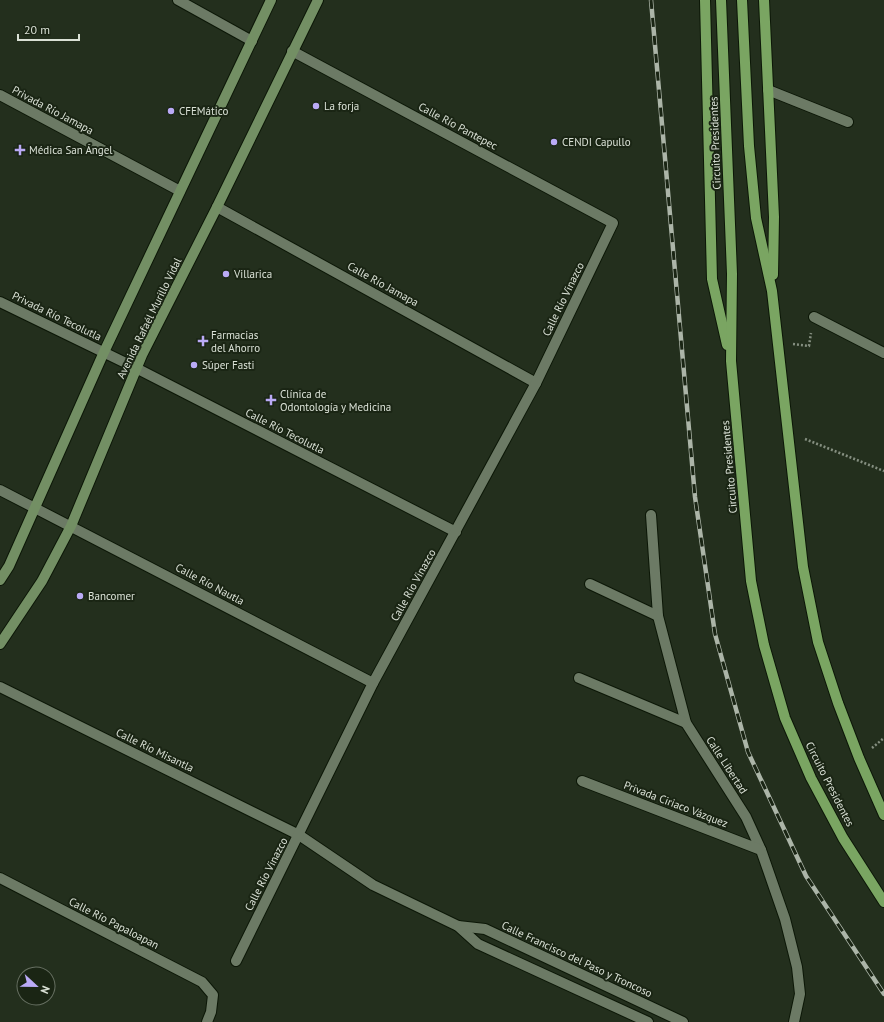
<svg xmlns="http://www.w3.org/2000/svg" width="884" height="1022" viewBox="0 0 884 1022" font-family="'PT Sans',sans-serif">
  <rect width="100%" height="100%" fill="#232f1d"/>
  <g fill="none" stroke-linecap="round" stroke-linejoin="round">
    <!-- minor casing -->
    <g stroke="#0c1707" stroke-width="12">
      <g id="minor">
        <path d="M 178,0 L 252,41"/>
        <path d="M 768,90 L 848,122"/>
        <path d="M 0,95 L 180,191"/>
        <path d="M 217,207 L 536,383"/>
        <path d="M 0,302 L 136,368 L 456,532"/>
        <path d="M 814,317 L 884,353"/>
        <path d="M 0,490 L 373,683"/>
        <path d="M 651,515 L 658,616 L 686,723 L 746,817 L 761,850 L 785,919 L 797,967 L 800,994 L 794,1022"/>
        <path d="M 590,584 L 658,616"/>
        <path d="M 579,678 L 686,723"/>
        <path d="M 0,687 L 299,835 L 373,885 L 458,926 L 478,944 L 648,1022"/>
        <path d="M 582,781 L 761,850"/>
        <path d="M 0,878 L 202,982 L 213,995 L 211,1012 L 207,1022"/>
        <path d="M 458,926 L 485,929 L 683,1022"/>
        <path d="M 236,961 L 373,683 L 536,383 L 613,223 L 292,51"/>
      </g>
    </g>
    <!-- secondary casing -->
    <g stroke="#0c1707" stroke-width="12">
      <g id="secondary">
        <path d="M 0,580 L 9,566 L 104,352 L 271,0"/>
        <path d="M 0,644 L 42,581 L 71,526 L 142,355 L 217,207 L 318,0"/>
      </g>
    </g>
    <!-- primary casing -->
    <g stroke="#0c1707" stroke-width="12">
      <g id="primary">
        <path d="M 705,0 L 712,279 L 727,345"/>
        <path d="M 721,0 L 732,274 L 731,361 L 751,581 L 764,645 L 785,718 L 811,778 L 843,838 L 884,902"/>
        <path d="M 742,0 L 749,146 L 756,218 L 772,291 L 803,567 L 818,642 L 838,703 L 859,758 L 884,815"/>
        <path d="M 764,0 L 774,217 L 773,275"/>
      </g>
    </g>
    <!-- path -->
    <g stroke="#858f80" stroke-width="2.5" stroke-dasharray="2 2" stroke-linecap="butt">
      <path d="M 793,344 L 809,346 L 811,333"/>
      <path d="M 805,439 L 884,471"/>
      <path d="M 872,748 L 884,738"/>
    </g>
    <!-- minor -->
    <use href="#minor" stroke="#6c7a65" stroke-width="10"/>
    <!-- secondary -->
    <use href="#secondary" stroke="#738f64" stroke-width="10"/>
    <!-- primary -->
    <use href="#primary" stroke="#7aa562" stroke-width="10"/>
    <!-- rail casing -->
    <g stroke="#acb5a8" stroke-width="4.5">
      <path id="rail" d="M 651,0 L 695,497 L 715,634 L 748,752 L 806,876 L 884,994"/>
    </g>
    <!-- rail -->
    <use href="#rail" stroke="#1a2514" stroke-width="3" stroke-dasharray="9" stroke-linecap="butt"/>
  </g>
  <!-- markers -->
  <g fill="#baaaf6" stroke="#1a2514" stroke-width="1.5">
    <circle cx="316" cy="106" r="4"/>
    <circle cx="171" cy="111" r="4"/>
    <circle cx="554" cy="142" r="4"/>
    <path d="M18 144h4v4h4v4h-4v4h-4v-4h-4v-4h4z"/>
    <circle cx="226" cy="274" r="4"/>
    <path d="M201 335h4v4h4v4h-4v4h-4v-4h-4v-4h4z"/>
    <circle cx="194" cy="365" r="4"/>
    <path d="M269 394h4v4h4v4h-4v4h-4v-4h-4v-4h4z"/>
    <circle cx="80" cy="596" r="4"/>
  </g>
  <g text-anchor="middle" stroke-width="4" stroke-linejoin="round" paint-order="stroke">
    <!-- poi labels -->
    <g font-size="11" fill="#dae1d6" stroke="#1a2514" text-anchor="start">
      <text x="324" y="110">La forja</text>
      <text x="179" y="115">CFEMático</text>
      <text x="562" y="146">CENDI Capullo</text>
      <text x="29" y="154">Médica San Ángel</text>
      <text x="234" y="278">Villarica</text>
      <text x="211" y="339">Farmacias<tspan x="211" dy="13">del Ahorro</tspan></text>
      <text x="202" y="369">Súper Fasti</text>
      <text x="280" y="398">Clínica de<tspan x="280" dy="13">Odontología y Medicina</tspan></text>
      <text x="88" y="600">Bancomer</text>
    </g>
    <!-- street labels -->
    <g font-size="11" fill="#dae1d6" stroke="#1a2514">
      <text transform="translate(53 110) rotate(28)" y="4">Privada Río Jamapa</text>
      <text transform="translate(458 126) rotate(28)" y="4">Calle Río Pantepec</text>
      <text transform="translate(715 143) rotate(-92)" y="4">Circuito Presidentes</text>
      <text transform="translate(383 284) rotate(29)" y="4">Calle Río Jamapa</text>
      <text transform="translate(563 299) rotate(-64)" y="4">Calle Río Vinazco</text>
      <text transform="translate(57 316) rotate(26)" y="4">Privada Río Tecolutla</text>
      <text transform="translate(149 318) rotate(-64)" y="4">Avenida Rafaél Murillo Vidal</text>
      <text transform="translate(285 431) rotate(27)" y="4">Calle Río Tecolutla</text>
      <text transform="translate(729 467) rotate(-95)" y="4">Circuito Presidentes</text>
      <text transform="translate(210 584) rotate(28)" y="4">Calle Río Nautla</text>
      <text transform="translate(413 585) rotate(-61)" y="4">Calle Río Vinazco</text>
      <text transform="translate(155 750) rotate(26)" y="4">Calle Río Misantla</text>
      <text transform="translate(727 765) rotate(57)" y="4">Calle Libertad</text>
      <text transform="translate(830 784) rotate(63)" y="4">Circuito Presidentes</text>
      <text transform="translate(676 804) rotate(21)" y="4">Privada Ciriaco Vázquez</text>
      <text transform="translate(266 874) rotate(-63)" y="4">Calle Río Vinazco</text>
      <text transform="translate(114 923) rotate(27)" y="4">Calle Río Papaloapan</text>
      <text transform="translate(577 959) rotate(25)" y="4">Calle Francisco del Paso y Troncoso</text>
    </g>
  </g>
  <!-- north arrow -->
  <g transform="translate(36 986) rotate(112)"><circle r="19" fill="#1a2514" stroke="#677062"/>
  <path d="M0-3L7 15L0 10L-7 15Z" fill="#baaaf6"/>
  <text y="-6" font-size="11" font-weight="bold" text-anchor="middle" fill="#dae1d6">N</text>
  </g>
  <!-- scale -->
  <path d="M18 34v6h61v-6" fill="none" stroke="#dae1d6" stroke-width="2"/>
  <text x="24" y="34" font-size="12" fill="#dae1d6" stroke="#1a2514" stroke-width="3" paint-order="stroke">20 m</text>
</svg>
